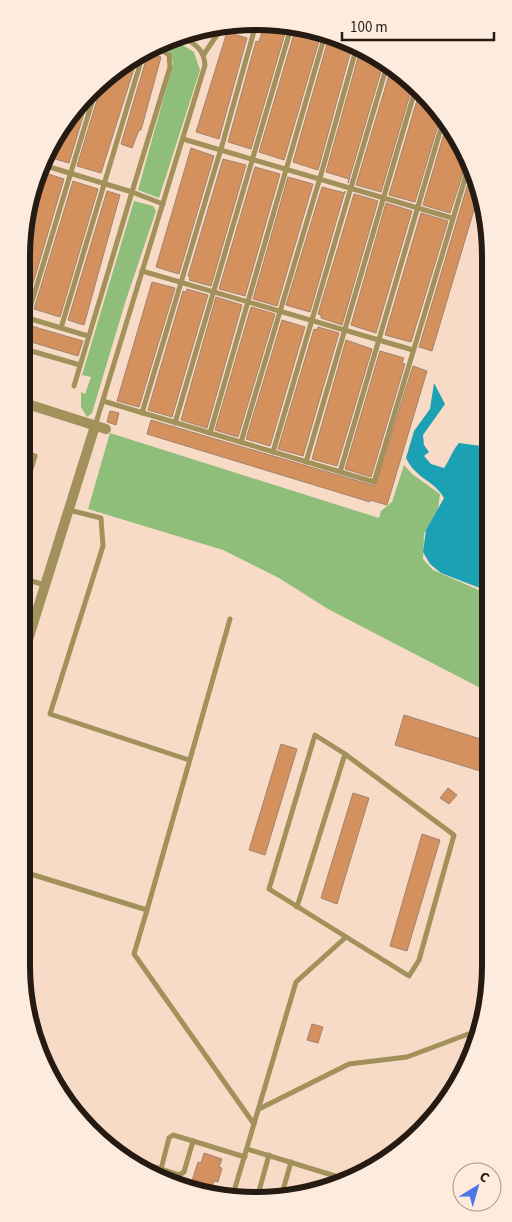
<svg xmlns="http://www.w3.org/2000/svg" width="512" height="1222" viewBox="0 0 512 1222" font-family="'Source Sans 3',sans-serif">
  <rect width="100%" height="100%" fill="#f8dbc6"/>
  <!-- green -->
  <g fill="#8ebe7a">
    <path d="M 174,40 L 194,52 L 200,70 L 159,198 L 138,190 L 173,64 C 172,53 167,49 158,44 Z"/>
    <path d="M 134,201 L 153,206 L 156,211 L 125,303 L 92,413 L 87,417 L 81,407 L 81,392 L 85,394 L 91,377 L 82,375 Z"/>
    <path d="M 110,433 L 379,518 L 381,511 L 392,502 L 404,465 L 412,474 L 440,494 L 438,509 L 424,534 L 423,559 L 433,570 L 490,595 L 490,693 L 328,609 L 279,578 L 223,550 L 88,509 Z"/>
  </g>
  <!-- water -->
  <path fill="#1ca0b3" d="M 434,383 L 445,404 L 423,435 L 424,445 L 429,452 L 424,456 L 431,464 L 444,468 C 450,459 452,451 459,443 L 481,446 L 488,439 L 486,428 L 482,422 L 489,414 L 489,455 L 486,455 L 486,462 L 489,469 L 490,592 L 441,573 L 430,564 L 423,552 L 426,530 L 444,498 C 434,480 416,479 406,458 L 414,431 L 430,409 Z"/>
  <!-- building -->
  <g fill="#d5915d" stroke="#9e8370">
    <path d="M 264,25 L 286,30 L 251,149 L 228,142 L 256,41 L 259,42 Z"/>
    <path d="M 227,32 L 247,38 L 219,139 L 196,132 Z"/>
    <path d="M 294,34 L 319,41 L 284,160 L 259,152 Z"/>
    <path d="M 327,44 L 351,50 L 318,170 L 293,162 Z"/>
    <path d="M 148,53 L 161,57 L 141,130 L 139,130 L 132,148 L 121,144 Z"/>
    <path d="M 359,54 L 384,61 L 348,183 L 349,179 L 326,172 Z"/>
    <path d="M 138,56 L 101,173 L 77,166 L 100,90 L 99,86 Z"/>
    <path d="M 392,65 L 413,84 L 381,192 L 356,185 Z"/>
    <path d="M 420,90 L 433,101 L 441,115 L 415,202 L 389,195 Z"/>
    <path d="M 90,93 L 69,163 L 48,157 L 79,101 Z"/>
    <path d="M 447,123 L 468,158 L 450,213 L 423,205 Z"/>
    <path d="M 191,148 L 214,156 L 179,274 L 156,267 Z"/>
    <path d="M 223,159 L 246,165 L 211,286 L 189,280 L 190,277 L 188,276 Z"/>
    <path d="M 255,167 L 280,174 L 245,296 L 219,289 Z"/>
    <path d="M 472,170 L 479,193 L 432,351 L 419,347 Z"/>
    <path d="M 39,171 L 64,179 L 26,307 L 21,305 L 21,256 L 30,200 Z"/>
    <path d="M 288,177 L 313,184 L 277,306 L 253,299 Z"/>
    <path d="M 73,181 L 98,189 L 60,317 L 34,309 Z"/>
    <path d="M 322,187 L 345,193 L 345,191 L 310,312 L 286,305 Z"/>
    <path d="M 107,191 L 120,195 L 84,325 L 68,320 Z"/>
    <path d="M 354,194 L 378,201 L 342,325 L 321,318 L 321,315 L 318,314 Z"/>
    <path d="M 386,203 L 412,211 L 376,333 L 351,325 Z"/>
    <path d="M 421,213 L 448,221 L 411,342 L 385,335 Z"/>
    <path d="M 152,282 L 175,288 L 139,407 L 117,401 Z"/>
    <path d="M 187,289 L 208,295 L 172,417 L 148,410 L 183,291 L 186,292 Z"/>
    <path d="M 216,297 L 242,305 L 207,428 L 181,420 Z"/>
    <path d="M 251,307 L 275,314 L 238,437 L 215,430 Z"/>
    <path d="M 282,320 L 305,327 L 270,446 L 246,439 Z"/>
    <path d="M 21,323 L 83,341 L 78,356 L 21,339 Z"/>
    <path d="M 318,327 L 339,333 L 303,456 L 278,449 L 314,329 L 317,330 Z"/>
    <path d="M 346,340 L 372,349 L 337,466 L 312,459 Z"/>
    <path d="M 380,351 L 404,358 L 402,363 L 405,364 L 371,477 L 345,469 Z"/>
    <path d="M 413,366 L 427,371 L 387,505 L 370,500 L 370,502 L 147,434 L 151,420 L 375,486 Z"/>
    <path d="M 110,411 L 119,413 L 116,425 L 107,422 Z"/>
    <path d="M 404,715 L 490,742 L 490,774 L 395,745 Z"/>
    <path d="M 281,744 L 297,749 L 265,855 L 249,850 Z"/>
    <path d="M 448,788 L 457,795 L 449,804 L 440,798 Z"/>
    <path d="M 353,793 L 369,798 L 337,904 L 321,898 Z"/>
    <path d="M 422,834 L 440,840 L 407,951 L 390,946 Z"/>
    <path d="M 312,1024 L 323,1027 L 318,1043 L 307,1040 Z"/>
    <path d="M 204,1153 L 222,1159 L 219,1167 L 222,1168 L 218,1182 L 214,1181 L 211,1191 L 190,1187 L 198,1162 L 201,1163 Z"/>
  </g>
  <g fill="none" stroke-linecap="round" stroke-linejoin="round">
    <!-- lane -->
    <g stroke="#a3915b" stroke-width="5">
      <path d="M 313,31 L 347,41"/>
      <path d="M 153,45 L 169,55 L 170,67 L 132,192 L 163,204"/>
      <path d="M 204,54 L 217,35 L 231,24"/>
      <path d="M 183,139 L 452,218"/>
      <path d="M 43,165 L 132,192 L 74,386"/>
      <path d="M 142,271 L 413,350"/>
      <path d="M 21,316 L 88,336"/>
      <path d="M 27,318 L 96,89"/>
      <path d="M 61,328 L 144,51"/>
      <path d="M 21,348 L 80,365"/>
      <path d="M 103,401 L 374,482 L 470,162"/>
      <path d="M 142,413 L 223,142 L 256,24"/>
      <path d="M 175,423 L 291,28"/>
      <path d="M 95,426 L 205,65 C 204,50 196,45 184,37"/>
      <path d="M 210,433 L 325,35"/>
      <path d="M 241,442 L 322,171 L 357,46"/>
      <path d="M 21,452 L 35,456 L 21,502"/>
      <path d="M 273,452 L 388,62"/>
      <path d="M 306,462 L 416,87"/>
      <path d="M 340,472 L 444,118"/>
      <path d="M 69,510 L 101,518 L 103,546 L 50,714 L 189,760"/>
      <path d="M 21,578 L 45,585"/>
      <path d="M 315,735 L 345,754 L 454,835 L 419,960 L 409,976 L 269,889 Z"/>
      <path d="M 21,871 L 147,910 L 230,619"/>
      <path d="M 297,907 L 345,754"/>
      <path d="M 147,910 L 134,954 L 254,1124"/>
      <path d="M 259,1109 L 349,1064 L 407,1057 L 471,1033 L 482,1021"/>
      <path d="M 247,1149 L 345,1179"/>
      <path d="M 124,1157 L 179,1175 L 184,1172 L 193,1141 L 245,1157"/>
      <path d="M 161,1169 L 169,1138 L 173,1135 L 193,1141"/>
      <path d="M 281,1197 L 291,1162"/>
      <path d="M 232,1198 L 296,982 L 346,937"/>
      <path d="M 257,1198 L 269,1155"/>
    </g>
    <!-- street -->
    <g stroke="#a3915b" stroke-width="10">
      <path d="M 21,402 L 106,429"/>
      <path d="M 21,662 L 95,426"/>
    </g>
  </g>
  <!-- crop -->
  <path d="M0 0H512V1222H0ZM256 30H256A226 226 0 0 1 482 256V966A226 226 0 0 1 256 1192H256A226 226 0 0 1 30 966V256A226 226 0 0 1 256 30Z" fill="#fdebde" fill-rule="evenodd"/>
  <path fill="none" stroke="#251b13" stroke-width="6" d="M256 30H256A226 226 0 0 1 482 256V966A226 226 0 0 1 256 1192H256A226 226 0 0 1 30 966V256A226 226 0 0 1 256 30Z"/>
  <!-- north arrow -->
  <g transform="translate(477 1187) rotate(37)"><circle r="24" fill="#fdebde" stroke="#a7988d"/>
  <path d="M0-4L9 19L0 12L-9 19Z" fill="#4e75e9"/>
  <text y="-8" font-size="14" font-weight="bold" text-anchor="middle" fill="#251b13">С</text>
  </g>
  <!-- scale -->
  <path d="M342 32v8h152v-8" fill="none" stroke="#251b13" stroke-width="2.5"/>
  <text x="350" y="32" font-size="15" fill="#251b13" stroke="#fdebde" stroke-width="4" paint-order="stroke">100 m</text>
</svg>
